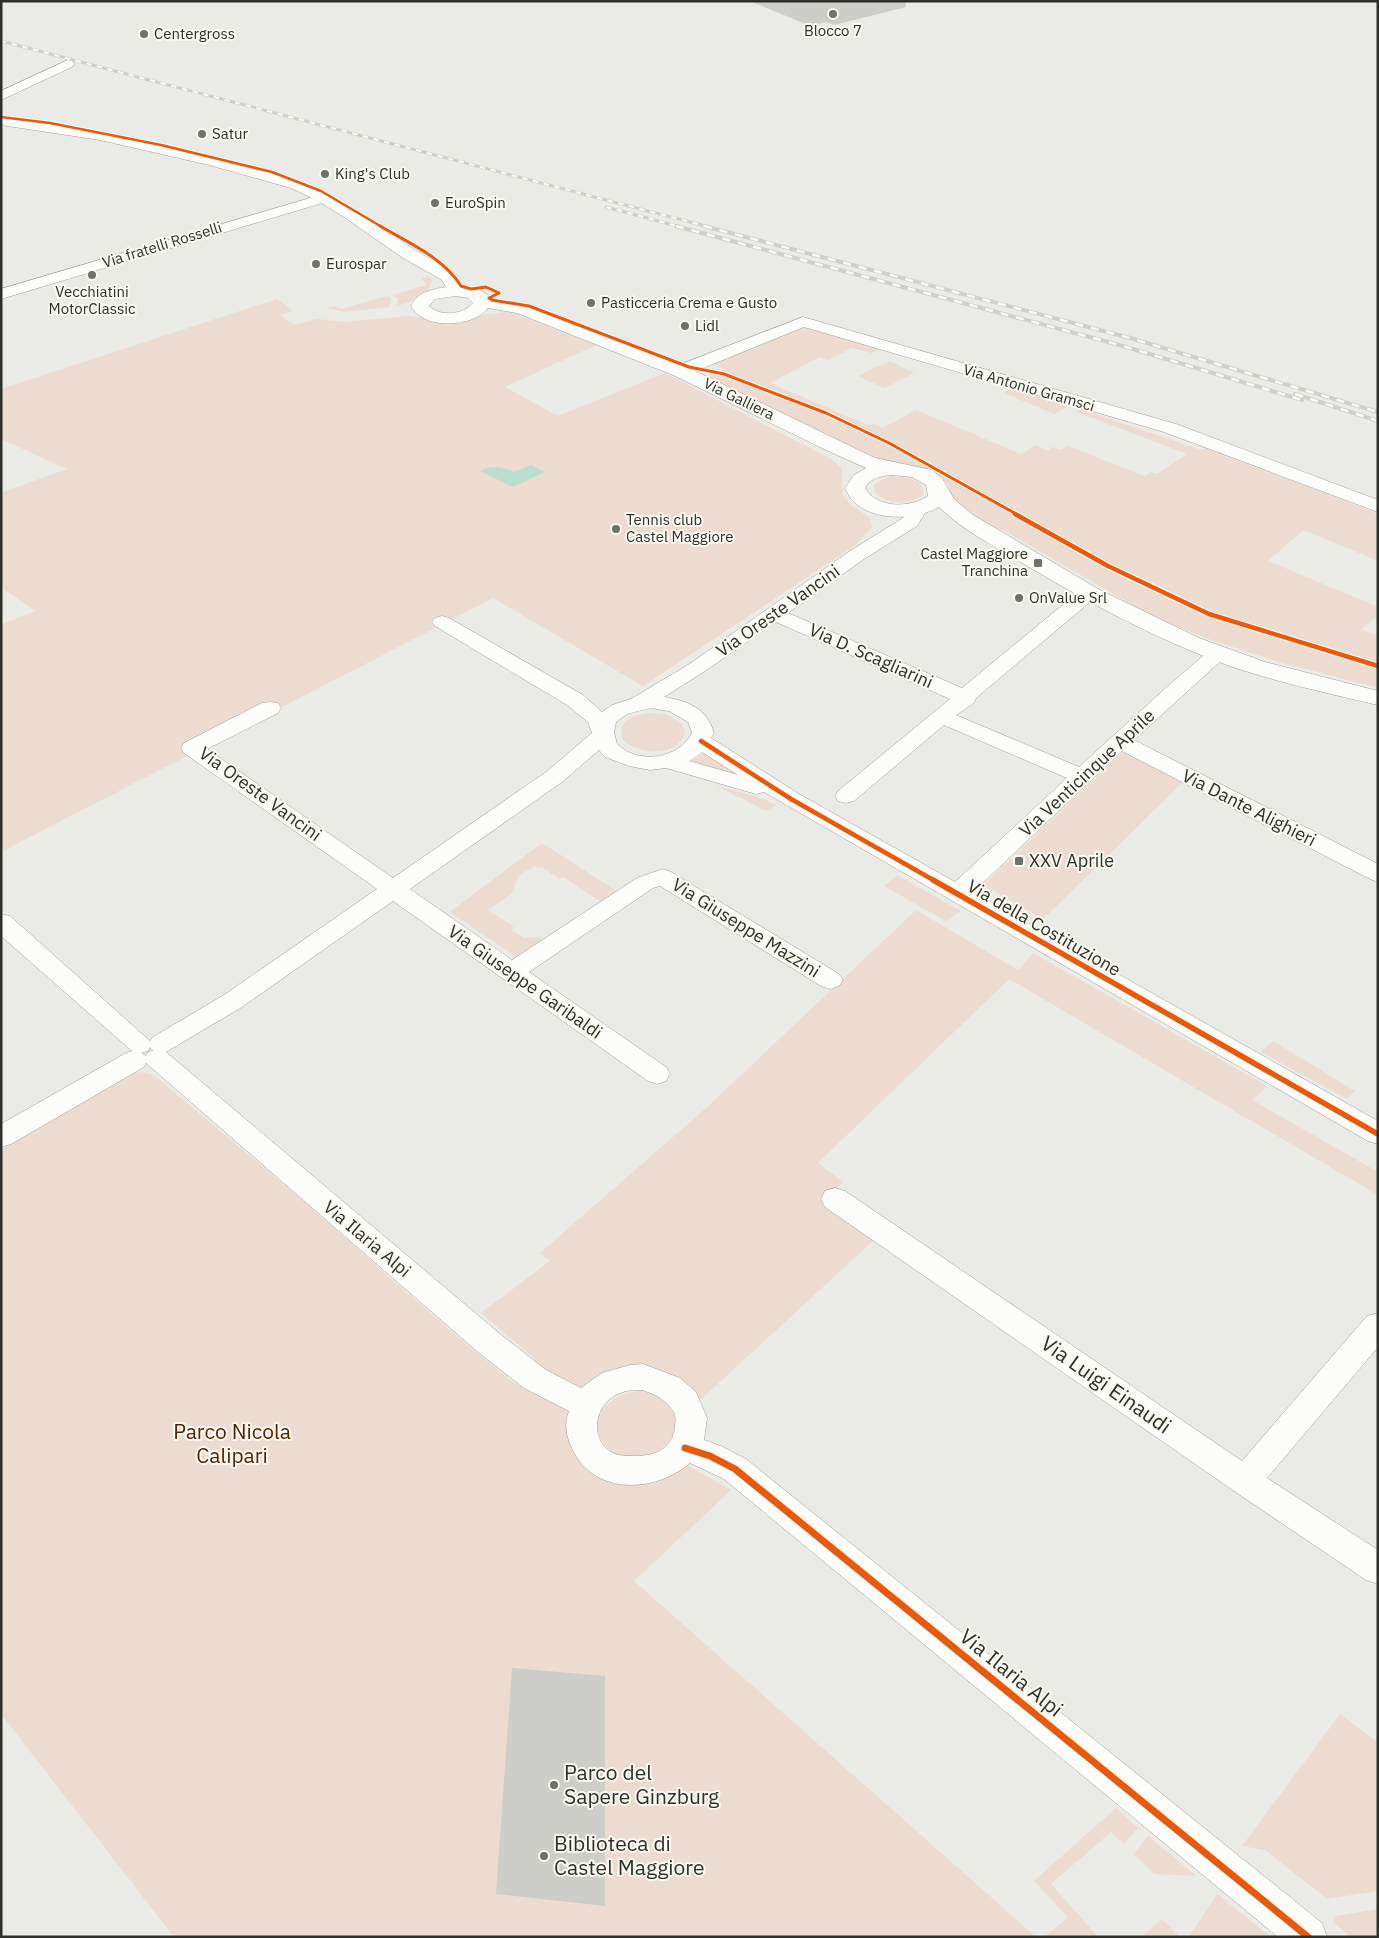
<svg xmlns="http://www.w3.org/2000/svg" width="1379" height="1938" viewBox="0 0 1379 1938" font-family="'IBM Plex Sans',sans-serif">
  <rect width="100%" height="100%" fill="#eaeae6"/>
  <!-- green -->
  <g fill="#ecdbd1">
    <path d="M 429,276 L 432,280 L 429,289 L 410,302 L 397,306 L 398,298 L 392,295 L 427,285 L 422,279 Z"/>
    <path d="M 387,296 L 391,299 L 389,307 L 343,312 L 326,308 L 334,306 L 342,309 Z"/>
    <path d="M 277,299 L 293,311 L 280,315 L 294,325 L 317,319 L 345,322 L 407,316 L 418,317 L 436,321 L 505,312 L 514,313 L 596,345 L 505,387 L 558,416 L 665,373 L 831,459 L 842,469 L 842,494 L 851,505 L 870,518 L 872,527 L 857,544 L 643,686 L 493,598 L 1,852 L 1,625 L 35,611 L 1,587 L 1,493 L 67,469 L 1,439 L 1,389 Z"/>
    <path d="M 806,327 L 883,348 L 872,353 L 852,348 L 829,360 L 820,357 L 770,383 L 868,425 L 872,423 L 883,428 L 916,410 L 1021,454 L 1036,445 L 1048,451 L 1053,447 L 1061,450 L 1068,446 L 1144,476 L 1151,472 L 1157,474 L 1187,454 L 1077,412 L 1085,408 L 1099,410 L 1095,414 L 1201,450 L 1208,447 L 1228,454 L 1224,456 L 1315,489 L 1319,486 L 1348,498 L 1345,501 L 1378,514 L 1378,561 L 1304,530 L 1268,561 L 1378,607 L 1378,616 L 1361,629 L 1378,636 L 1378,688 L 1276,661 L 1211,640 L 1154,617 L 1001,529 L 993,529 L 952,502 L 949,485 L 939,476 L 882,463 L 706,377 L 725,369 L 708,362 Z"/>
    <path d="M 890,361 L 914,373 L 885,388 L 857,376 Z"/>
    <path d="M 1015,386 L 1074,403 L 1055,414 L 1004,393 Z"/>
    <path d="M 890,477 C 902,476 915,477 923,487 L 923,494 C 911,506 886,505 875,492 L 874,485 L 881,480 Z"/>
    <path d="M 651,713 L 666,714 L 682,724 L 685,733 C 677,758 638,754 623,740 L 621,729 C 626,717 638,714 651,713 Z"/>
    <path d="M 1124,751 L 1183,782 L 1043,919 L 983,885 Z"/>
    <path d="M 703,752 L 762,786 L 689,761 L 696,758 Z"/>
    <path d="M 715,785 L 764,799 L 776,805 L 766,811 Z"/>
    <path d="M 542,843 L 618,892 L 601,902 L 563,877 L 560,879 L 541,867 L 539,868 L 534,866 L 519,876 L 511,894 L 488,910 L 513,926 L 512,930 L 524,938 L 537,937 L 545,940 L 518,958 L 450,912 Z"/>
    <path d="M 897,875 L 961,911 L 946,921 L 884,886 Z"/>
    <path d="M 916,910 L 1018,970 L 1033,953 L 1267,1086 L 1252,1100 L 1378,1172 L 1378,1195 L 1009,979 L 818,1163 L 843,1182 L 821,1203 L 874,1240 L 696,1404 L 677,1380 L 588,1391 L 534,1364 L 534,1358 L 481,1313 L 550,1261 L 540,1253 L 704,1110 Z"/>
    <path d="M 1273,1041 L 1355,1091 L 1347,1099 L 1261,1052 Z"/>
    <path d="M 139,1072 L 148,1073 L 156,1077 L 302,1200 L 453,1333 L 514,1383 L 573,1411 L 582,1457 L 687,1465 L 731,1490 L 634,1581 L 1036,1937 L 174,1937 L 1,1714 L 1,1150 L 129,1075 Z"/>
    <path d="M 641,1391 C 668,1397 690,1421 665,1445 C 658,1453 649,1456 638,1457 C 589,1462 580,1395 641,1391 Z"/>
    <path d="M 1340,1714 L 1378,1742 L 1378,1891 L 1327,1899 L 1265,1850 L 1242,1846 Z"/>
    <path d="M 1116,1808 L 1138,1828 L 1124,1844 L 1111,1832 L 1051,1884 L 1098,1937 L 1044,1937 L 1068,1917 L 1034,1881 Z"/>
    <path d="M 1148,1836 L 1196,1876 L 1154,1874 L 1134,1854 Z"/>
    <path d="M 1217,1894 L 1271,1937 L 1189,1937 Z"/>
    <path d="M 1378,1909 L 1378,1937 L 1351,1937 L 1333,1922 L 1336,1916 Z"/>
    <path d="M 1162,1919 L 1180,1937 L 1142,1937 Z"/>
  </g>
  <!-- water -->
  <path fill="#bbdece" d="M 531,465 L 545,472 L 513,487 L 480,471 C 492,465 503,467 514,472 Z"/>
  <!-- building -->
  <g fill="#cdcdca">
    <path d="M 750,1 L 905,1 L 906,7 L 834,25 L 826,22 L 810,26 Z"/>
    <path d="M 512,1668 L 605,1676 L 605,1906 L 496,1894 Z"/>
  </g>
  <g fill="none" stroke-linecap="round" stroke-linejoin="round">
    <!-- minor casing -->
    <g stroke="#9f9f9c" stroke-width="1">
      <g id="minor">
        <path d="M 68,60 L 72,61 L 74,64 L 72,67 L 1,100 L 1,91 Z"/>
        <path d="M 324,194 L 329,195 L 331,198 L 329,201 L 1,299 L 1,289 Z"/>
        <path d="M 803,317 L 1176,424 L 1378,500 L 1378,512 L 1164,432 L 804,327 L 686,375 L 674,375 L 672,371 L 674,367 Z"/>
        <path d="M 919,502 L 926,504 L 928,508 L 917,526 L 864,559 L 788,613 L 962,688 L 1082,589 L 1089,587 L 1096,589 L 1099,593 L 1096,597 L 976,698 L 974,703 L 956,715 L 1079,767 L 1168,686 L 1211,649 L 1218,647 L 1225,649 L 1228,653 L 1225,657 L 1134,740 L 1378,864 L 1378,882 L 1370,879 L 1122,751 L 973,892 L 1378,1121 L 1378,1144 L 1368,1141 L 764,792 L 756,794 L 666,768 L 650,770 L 629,766 L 605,757 L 599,750 L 562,782 L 410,889 L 512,960 L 637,878 L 663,869 L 671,872 L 839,974 L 843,980 L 839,986 L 830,989 L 821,986 L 660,886 L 653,888 L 529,972 L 666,1067 L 670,1074 L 666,1081 L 657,1084 L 648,1081 L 393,901 L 242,1007 L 166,1052 L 500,1334 L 546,1370 L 581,1388 L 602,1373 L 630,1365 L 643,1364 L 680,1378 L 696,1392 L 707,1418 L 704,1440 L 721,1446 L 746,1459 L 1322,1923 L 1327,1937 L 1278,1937 L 724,1479 L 690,1463 C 655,1493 593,1496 572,1448 C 566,1436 564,1424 569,1411 L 524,1388 L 478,1352 L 146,1063 L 144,1067 L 11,1144 L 1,1147 L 1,1124 L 126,1053 L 132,1051 L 1,936 L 1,914 L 10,916 L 150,1041 L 153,1037 L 224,995 L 377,889 L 184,753 L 181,748 L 184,743 L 262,703 L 270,702 L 278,703 L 281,708 L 278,713 L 207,749 L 393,878 L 546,772 L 592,733 L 588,722 L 567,705 L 435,626 L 432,622 L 435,618 L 442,616 L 449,618 L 583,695 L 602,712 L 612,705 L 631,699 L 691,663 L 850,551 L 903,518 L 912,504 ZM 776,622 L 950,699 L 838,791 L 835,796 L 838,801 L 846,803 L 854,801 L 944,725 L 1067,778 L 955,882 L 799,794 L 711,738 L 714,733 C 707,708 688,701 664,697 L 705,671 ZM 650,708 L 669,711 L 688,722 L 692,733 C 679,759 638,765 617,744 L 614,732 L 616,722 L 627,714 ZM 702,752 L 738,775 L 689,761 ZM 150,1047 L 153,1051 L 148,1052 L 146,1056 L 141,1053 L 148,1051 ZM 642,1390 C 654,1394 663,1398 671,1408 C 676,1413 676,1419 675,1426 C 673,1451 652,1457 630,1456 C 619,1456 610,1454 603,1445 C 589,1426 601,1398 623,1392 C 629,1390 636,1390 642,1390 Z"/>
        <path d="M 835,1188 L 845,1191 L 1242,1461 L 1367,1316 L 1378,1313 L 1378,1347 L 1267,1478 L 1378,1550 L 1378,1584 L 1366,1580 L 1234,1491 L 825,1207 L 821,1199 L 825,1191 Z"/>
      </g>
    </g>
    <!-- major casing -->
    <g stroke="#9f9f9c" stroke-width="1">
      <path id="major" d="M 1,117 L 100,132 L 217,158 L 301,182 L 330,195 L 415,250 L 454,273 L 461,285 L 467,288 L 479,290 L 495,299 L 527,304 L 687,367 L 875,458 L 932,470 L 942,478 L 954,499 L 973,515 L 1100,590 L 1199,638 L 1265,662 L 1378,691 L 1378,705 C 1327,693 1276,682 1227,665 C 1156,639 1089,603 1024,564 C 995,546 963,531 939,507 C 916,520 874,522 853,501 C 850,498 847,492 845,488 L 854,475 L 866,468 L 826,450 L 673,375 L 517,313 L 488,308 C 476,325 435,329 419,315 C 416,313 413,309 411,306 C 419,291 430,290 446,287 L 442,280 L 403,258 L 341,215 L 318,201 L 291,188 L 209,165 L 100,140 L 1,125 ZM 456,296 L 468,298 L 473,303 C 463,315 440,317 429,306 L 435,299 ZM 891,475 L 912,477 L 926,485 L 928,496 C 910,508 877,509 865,488 C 870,478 881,476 891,475 Z"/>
    </g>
    <!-- minor -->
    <use href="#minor" fill="#fcfcfb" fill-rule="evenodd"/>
    <!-- major -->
    <use href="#major" fill="#fcfcfb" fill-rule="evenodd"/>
    <!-- rail-far1 casing -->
    <g stroke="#cfcfce" stroke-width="3">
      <g id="rail-far1">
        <path d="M 1,41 L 709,227"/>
        <path d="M 606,207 L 681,227"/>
      </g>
    </g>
    <!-- rail casing -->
    <g stroke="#cfcfce" stroke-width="4">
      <g id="rail">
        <path d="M 676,226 L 1123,346 L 1302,400"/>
        <path d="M 704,226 L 1130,338 L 1378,412"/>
        <path d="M 1295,394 L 1378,421"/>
      </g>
    </g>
    <!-- rail-far1 -->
    <use href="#rail-far1" stroke="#f9f9f1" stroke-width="2" stroke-dasharray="5.5" stroke-linecap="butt"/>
    <!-- rail -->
    <use href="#rail" stroke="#f9f9f1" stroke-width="2.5" stroke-dasharray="8" stroke-linecap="butt"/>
    <!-- cycleway-far4 casing -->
    <g stroke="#f9f9f1" stroke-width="4.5">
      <path id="cycleway-far4" d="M 1,117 L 50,123 L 161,145 L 272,172 L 321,191 L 382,227"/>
    </g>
    <!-- cycleway-far3 casing -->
    <g stroke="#f9f9f1" stroke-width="5">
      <path id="cycleway-far3" d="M 380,226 C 407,242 444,258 461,286 L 471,289 L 486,287 L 499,293 L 489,298 L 492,300 L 529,306 L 689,367 L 724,374 L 826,413 L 889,443 L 1018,515"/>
    </g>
    <!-- cycleway-far2 casing -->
    <g stroke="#f9f9f1" stroke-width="7">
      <g id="cycleway-far2">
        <path d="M 1015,514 L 1108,566 L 1209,614 L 1378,666"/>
        <path d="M 701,741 L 791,799 L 935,881"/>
      </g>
    </g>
    <!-- cycleway-far1 casing -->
    <g stroke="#f9f9f1" stroke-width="9">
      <path id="cycleway-far1" d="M 933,880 L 1378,1134"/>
    </g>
    <!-- cycleway casing -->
    <g stroke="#f9f9f1" stroke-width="10">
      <path id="cycleway" d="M 685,1448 L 710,1456 L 735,1469 L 1308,1937"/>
    </g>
    <!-- cycleway-far4 -->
    <use href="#cycleway-far4" stroke="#e8590c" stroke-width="2.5"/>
    <!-- cycleway-far3 -->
    <use href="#cycleway-far3" stroke="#e8590c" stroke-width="3"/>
    <!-- cycleway-far2 -->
    <use href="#cycleway-far2" stroke="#e8590c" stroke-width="4.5"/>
    <!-- cycleway-far1 -->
    <use href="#cycleway-far1" stroke="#e8590c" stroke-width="5.5"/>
    <!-- cycleway -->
    <use href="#cycleway" stroke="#e8590c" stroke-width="7"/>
  </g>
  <!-- markers -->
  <g fill="#70706c" stroke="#f9f9f1" stroke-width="2">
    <circle cx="833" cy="14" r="5"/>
    <circle cx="144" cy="34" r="5"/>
    <circle cx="202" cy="134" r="5"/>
    <circle cx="325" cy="174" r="5"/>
    <circle cx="435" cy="203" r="5"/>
    <circle cx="316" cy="264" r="5"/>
    <circle cx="92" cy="275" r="5"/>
    <circle cx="591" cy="303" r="5"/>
    <circle cx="685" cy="326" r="5"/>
    <circle cx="616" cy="529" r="5"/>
    <rect x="1033" y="558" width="10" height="10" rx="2.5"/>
    <circle cx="1019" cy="598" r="5"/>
    <rect x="1014" y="856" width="10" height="10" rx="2.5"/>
    <circle cx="554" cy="1785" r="5"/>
    <circle cx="544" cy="1856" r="5"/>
  </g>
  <g text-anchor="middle" stroke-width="4" stroke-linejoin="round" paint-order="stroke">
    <!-- far-poi labels -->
    <g font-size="15" fill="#2e2e2b" stroke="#f9f9f1" text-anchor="start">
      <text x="833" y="36" text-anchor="middle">Blocco 7</text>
      <text x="154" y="39">Centergross</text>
      <text x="212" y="139">Satur</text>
      <text x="335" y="179">King's Club</text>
      <text x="445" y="208">EuroSpin</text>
      <text x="326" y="269">Eurospar</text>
      <text x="92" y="297" text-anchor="middle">Vecchiatini<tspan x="92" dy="17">MotorClassic</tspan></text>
      <text x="601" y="308">Pasticceria Crema e Gusto</text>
      <text x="695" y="331">Lidl</text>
      <text x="626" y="525">Tennis club<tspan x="626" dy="17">Castel Maggiore</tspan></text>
      <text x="1028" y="559" text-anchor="end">Castel Maggiore<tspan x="1028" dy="17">Tranchina</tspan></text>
      <text x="1029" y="603">OnValue Srl</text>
    </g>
    <!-- far-street labels -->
    <g font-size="15" fill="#2e2e2b" stroke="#f9f9f1">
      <text transform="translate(162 245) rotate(-17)" y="5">Via fratelli Rosselli</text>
      <text transform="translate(1029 388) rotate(16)" y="5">Via Antonio Gramsci</text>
      <text transform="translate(739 399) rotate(26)" y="5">Via Galliera</text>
    </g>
    <!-- street labels -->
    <g font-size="18" fill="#2e2e2b" stroke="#f9f9f1">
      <text transform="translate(778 611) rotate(-35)" y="6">Via Oreste Vancini</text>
      <text transform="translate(871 656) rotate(24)" y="6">Via D. Scagliarini</text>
      <text transform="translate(1087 773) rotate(-43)" y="6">Via Venticinque Aprile</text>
      <text transform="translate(260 794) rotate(36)" y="6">Via Oreste Vancini</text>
      <text transform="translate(1249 808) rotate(27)" y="6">Via Dante Alighieri</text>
      <text transform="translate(746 928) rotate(32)" y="6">Via Giuseppe Mazzini</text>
      <text transform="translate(1044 928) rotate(30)" y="6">Via della Costituzione</text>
      <text transform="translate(525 982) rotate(35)" y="6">Via Giuseppe Garibaldi</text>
      <text transform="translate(367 1239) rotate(40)" y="6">Via Ilaria Alpi</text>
    </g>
    <!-- poi labels -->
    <g font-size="18" fill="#2e2e2b" stroke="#f9f9f1" text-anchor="start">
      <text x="1029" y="867">XXV Aprile</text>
    </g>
    <!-- near-street labels -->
    <g font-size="21" fill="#2e2e2b" stroke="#f9f9f1">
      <text transform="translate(1106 1385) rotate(35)" y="7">Via Luigi Einaudi</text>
      <text transform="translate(1011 1673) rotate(39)" y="7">Via Ilaria Alpi</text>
    </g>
    <!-- near-park labels -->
    <g font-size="21" fill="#562200" stroke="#f9f9f1">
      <text x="232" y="1439">Parco Nicola<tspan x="232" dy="24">Calipari</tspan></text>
    </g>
    <!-- near-poi labels -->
    <g font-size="21" fill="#2e2e2b" stroke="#f9f9f1" text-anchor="start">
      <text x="564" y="1780">Parco del<tspan x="564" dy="24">Sapere Ginzburg</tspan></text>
      <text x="554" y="1851">Biblioteca di<tspan x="554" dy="24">Castel Maggiore</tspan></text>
    </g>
  </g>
  <!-- border -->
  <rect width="1379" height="1938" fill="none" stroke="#2e2e2b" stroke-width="5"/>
</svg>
